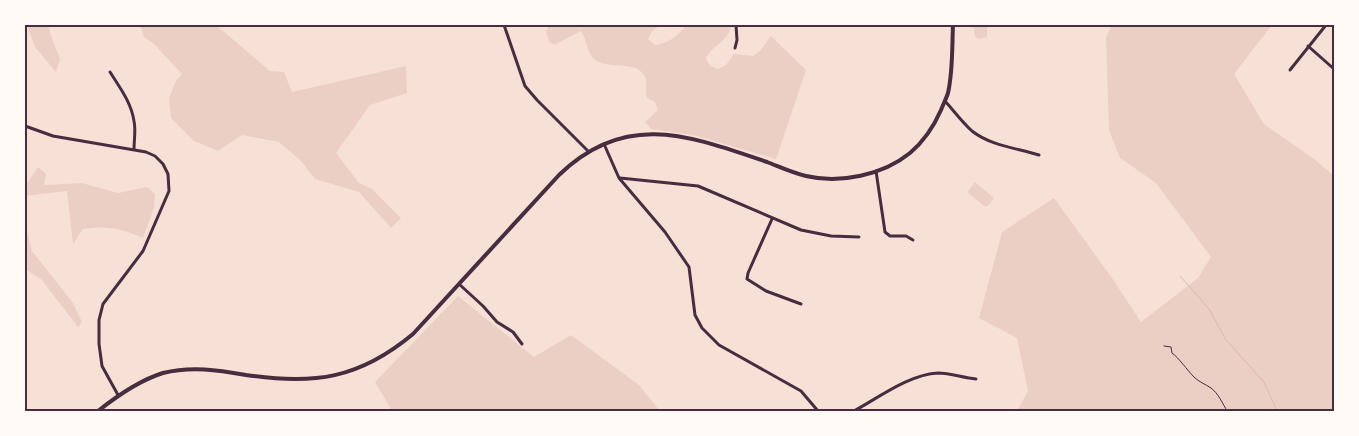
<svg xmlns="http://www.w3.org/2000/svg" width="1359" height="436" viewBox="0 0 1359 436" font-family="Raleway,sans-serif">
  <rect width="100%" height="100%" fill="#f7e1d7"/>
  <!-- green -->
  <g fill="#ebcfc5">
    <path d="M 27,25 L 49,25 L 50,33 L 60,59 L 56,72 L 35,47 Z"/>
    <path d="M 140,25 L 216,25 L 270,71 L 284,72 L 292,92 L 406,66 L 407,93 L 370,105 L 336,153 L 359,183 L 372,189 L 401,218 L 391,228 L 359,192 L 315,179 L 301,161 L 279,142 L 242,135 L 218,151 L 194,141 L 171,118 L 169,98 L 176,81 L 182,74 L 154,44 L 144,37 Z"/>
    <path d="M 549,25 L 661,25 L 652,31 L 648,39 L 655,45 C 669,43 678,36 686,25 L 731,25 C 729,42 713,44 706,58 L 710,66 L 718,69 L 726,65 L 734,54 L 753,56 L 760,51 L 771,36 L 806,70 L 776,159 L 693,135 L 651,129 L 645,122 L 658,110 L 655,102 L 647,98 C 645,89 647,85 646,79 C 639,59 611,70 597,61 C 586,55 588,41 581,31 L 554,45 L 549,41 L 546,32 Z"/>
    <path d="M 973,25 L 987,25 L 987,37 L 978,39 L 975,36 Z"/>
    <path d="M 1111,25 L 1272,25 L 1234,74 L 1264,124 L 1314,159 L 1334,176 L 1334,411 L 1017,411 L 1028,391 L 1017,338 L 979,318 L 1002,232 L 1054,198 L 1112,278 L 1141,322 L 1198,278 L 1211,257 L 1156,183 L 1120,158 L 1109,130 L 1106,38 Z"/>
    <path d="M 38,167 L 46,174 L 44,185 L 82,183 L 118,193 L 147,187 L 155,194 L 154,208 L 143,238 C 124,229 104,225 83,229 L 73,244 L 67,191 L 25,196 L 25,183 L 28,182 Z"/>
    <path d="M 975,182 L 994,198 L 988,206 L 984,206 L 967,192 Z"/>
    <path d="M 25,222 L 32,251 L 73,303 L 82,322 L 78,327 L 41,279 L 25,269 Z"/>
    <path d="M 458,296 L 534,357 L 571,335 L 639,385 L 660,411 L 392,411 L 375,382 Z"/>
  </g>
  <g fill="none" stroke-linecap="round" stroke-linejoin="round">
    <!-- stream -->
    <path stroke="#dcb8b0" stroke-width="1" d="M 1180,276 L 1209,309 L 1226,340 L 1264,382 L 1277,411"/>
    <!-- path -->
    <path stroke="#4a2c40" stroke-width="1" d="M 1164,346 L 1171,347 L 1172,353 C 1179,358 1187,370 1194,377 C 1199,382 1205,384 1211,388 C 1218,393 1223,404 1227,411"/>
    <!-- minor -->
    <g stroke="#4a2c40" stroke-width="3">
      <path d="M 504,25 L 525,86 L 537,100 L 588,151"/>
      <path d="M 1308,46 L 1334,69"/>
      <path d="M 735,48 L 737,40 L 736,25"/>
      <path d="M 1290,70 L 1326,25"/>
      <path d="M 110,72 C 120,88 131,102 134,121 C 136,130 134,140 134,149"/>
      <path d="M 945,101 C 954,111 962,122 972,131 C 991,146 1017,148 1039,155"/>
      <path d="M 25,126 L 53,136 L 146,152 L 155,156 L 163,164 L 168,174 L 169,191 L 143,251 L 103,304 L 99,320 L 99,344 L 102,366 L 118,395"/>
      <path d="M 1334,132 L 1334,138"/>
      <path d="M 604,144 L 619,178 L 665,232 L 689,267 L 695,315 L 702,328 L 719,345 L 801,391 L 818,411"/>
      <path d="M 876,171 L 885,232 L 890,236 L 906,236 L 913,240"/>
      <path d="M 620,178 L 698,186 L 801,230 L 831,236 L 859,237"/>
      <path d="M 772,219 L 748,273 L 747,279 L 766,291 L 801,304"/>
      <path d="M 459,284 L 483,306 L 497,322 L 513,332 L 522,344"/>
      <path d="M 854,411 C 878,398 910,374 938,373 C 951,373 963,378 976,379"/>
    </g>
    <!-- tertiary -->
    <path stroke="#4a2c40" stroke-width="4" d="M 98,411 C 117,396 140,380 163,373 C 191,366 218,370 246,375 C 314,385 359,379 413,334 L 559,175 C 626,110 690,136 767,162 C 780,167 793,173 806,176 C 840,184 883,175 910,153 C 923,142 934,126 941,110 C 943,105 946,99 948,93 C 953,71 952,47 953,25"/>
  </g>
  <!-- border -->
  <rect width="1359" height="436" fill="none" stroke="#fffaf5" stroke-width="52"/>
  <rect x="26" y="26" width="1307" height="384" fill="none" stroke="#4a2c40" stroke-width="2"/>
</svg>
